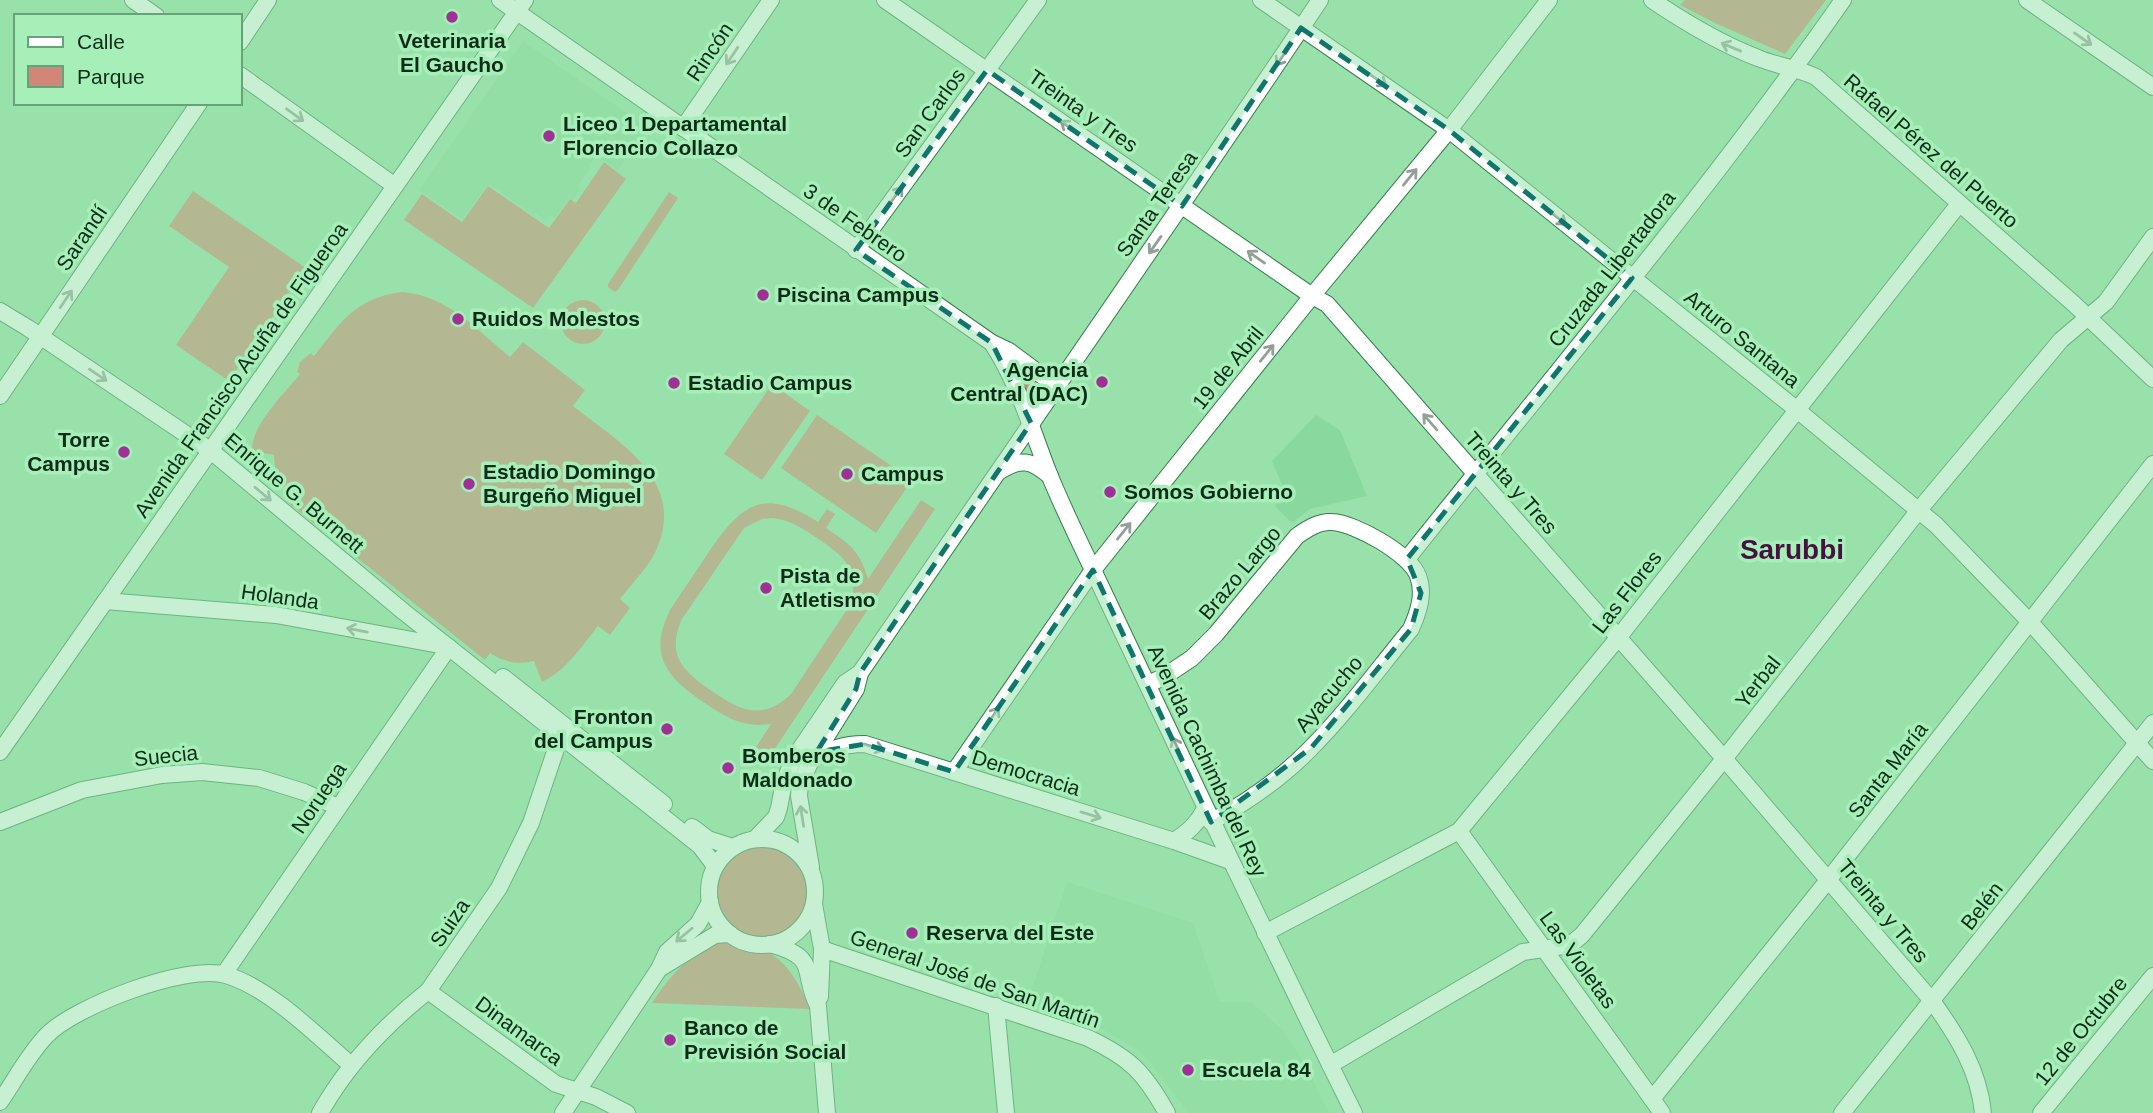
<svg xmlns="http://www.w3.org/2000/svg" width="2153" height="1113" viewBox="0 0 2153 1113" font-family="Arial,sans-serif">
  <rect width="100%" height="100%" fill="#99e1ab"/>
  <!-- built -->
  <g fill="#89d99e">
    <path d="M 523,41 L 648,128 L 618,170 L 596,155 L 589,166 L 591,167 L 577,187 L 580,190 L 573,200 L 569,198 L 555,218 L 551,215 L 546,221 L 535,213 L 533,215 L 489,184 L 462,219 L 419,190 Z"/>
    <path d="M 1316,415 L 1340,430 L 1367,496 L 1310,509 L 1292,523 L 1274,505 L 1289,501 L 1272,461 Z"/>
    <path d="M 1067,882 L 1193,923 L 1220,1002 L 1251,1002 L 1284,1031 L 1302,1060 L 1330,1113 L 1189,1113 L 1148,1060 L 1138,1050 L 1097,1026 L 1028,1001 Z"/>
  </g>
  <!-- green -->
  <g fill="#d28677" fill-rule="evenodd">
    <path d="M 1685,0 L 1826,0 L 1785,54 L 1715,23 L 1680,5 Z"/>
    <path d="M 604,162 L 626,179 L 533,308 L 404,220 L 422,194 L 462,222 L 488,186 L 549,228 L 570,199 L 576,203 Z"/>
    <path d="M 193,191 L 306,268 L 229,381 L 176,345 L 229,267 L 169,226 Z"/>
    <path d="M 669,192 L 678,198 L 618,290 L 615,292 L 608,287 L 608,284 Z"/>
    <path d="M 402,292 C 447,295 477,330 510,357 L 523,342 L 585,390 L 573,406 C 617,441 685,478 658,546 C 651,565 633,582 620,599 L 630,608 L 610,635 L 598,626 C 581,647 567,670 542,682 L 534,661 C 517,665 504,662 490,653 L 485,660 L 286,501 L 291,495 C 279,483 274,471 274,455 L 252,451 C 251,425 284,394 300,374 L 297,372 L 300,362 L 311,353 L 314,356 C 341,322 355,298 402,292 Z"/>
    <circle cx="583" cy="322" r="22"/>
    <path d="M 1003,356 L 1046,386 L 1029,410 Z"/>
    <path d="M 772,384 L 810,411 L 762,480 L 724,454 Z"/>
    <path d="M 817,415 L 912,480 L 876,533 L 781,468 Z"/>
    <path d="M 921,500 L 935,509 L 770,756 L 756,747 L 771,724 C 744,728 727,718 706,704 C 668,678 647,657 670,610 C 683,590 697,570 710,550 C 743,502 765,488 818,522 L 827,509 L 835,514 L 826,528 C 850,544 860,551 868,579 ZM 772,518 C 790,520 802,528 817,538 C 844,556 861,570 850,605 L 791,694 C 763,720 743,712 715,693 C 685,673 665,657 682,619 L 744,528 L 762,519 Z"/>
    <circle cx="762" cy="892" r="53"/>
    <path d="M 726,940 C 732,942 737,946 742,948 C 749,950 758,949 765,951 C 788,960 801,988 810,1009 L 652,1003 C 667,979 697,944 726,940 Z"/>
  </g>
  <g fill="none" stroke-linecap="round" stroke-linejoin="round">
    <!-- minor casing -->
    <g stroke="#367d4d" stroke-width="18">
      <g id="minor">
        <path d="M 133,0 L 156,16"/>
        <path d="M 500,0 L 992,343 C 1018,383 1032,430 1049,474 C 1062,506 1078,539 1093,570 C 1179,751 1264,933 1354,1113"/>
        <path d="M 885,0 L 1312,296 L 1327,304 L 1715,748 L 1933,1002 C 1957,1036 1979,1070 1983,1113"/>
        <path d="M 1261,0 L 1449,130 L 1796,409 L 1936,525 L 2030,622 L 2153,761"/>
        <path d="M 1652,0 C 1686,23 1719,43 1758,58 C 1777,66 1798,68 1816,77 L 2074,304 L 2153,379"/>
        <path d="M 2027,0 L 2153,87"/>
        <path d="M 240,42 L 268,0"/>
        <path d="M 240,75 L 395,186"/>
        <path d="M 683,128 L 771,0"/>
        <path d="M 856,250 L 1038,0"/>
        <path d="M 0,311 L 28,328 L 211,451 L 404,612 L 700,846 L 715,866"/>
        <path d="M 992,343 L 1009,351 L 1056,386"/>
        <path d="M 0,396 L 199,103"/>
        <path d="M 1000,471 C 1022,457 1032,461 1050,476"/>
        <path d="M 1407,559 C 1554,374 1708,193 1843,0"/>
        <path d="M 105,601 L 276,615 L 445,646"/>
        <path d="M 503,677 L 664,804"/>
        <path d="M 1149,684 L 1165,676 L 1192,658 L 1216,634 L 1297,536 C 1307,529 1319,521 1332,522 C 1355,523 1410,554 1418,576 C 1425,594 1418,613 1411,629 C 1378,669 1347,712 1310,749 C 1282,778 1247,802 1211,822"/>
        <path d="M 0,752 L 525,0"/>
        <path d="M 811,761 C 829,749 843,744 865,744 L 1174,841 L 1230,861"/>
        <path d="M 954,772 L 1093,570 L 1312,296 L 1449,130 L 1549,0"/>
        <path d="M 0,822 L 82,790 L 162,775 L 202,772 L 259,778 L 304,792 L 338,807"/>
        <path d="M 692,827 L 708,839 L 733,847"/>
        <path d="M 1459,831 L 1662,1113"/>
        <path d="M 755,839 L 776,817 L 779,808 L 784,782 L 794,758 L 845,683 L 860,673 C 1013,449 1169,226 1320,0"/>
        <circle cx="762" cy="892" r="53"/>
        <path d="M 1174,841 C 1188,832 1197,824 1205,809"/>
        <path d="M 811,867 L 799,796 L 800,783 L 811,761 L 856,689 L 860,673"/>
        <path d="M 814,904 L 822,949 L 820,997"/>
        <path d="M 1265,933 L 1459,831 L 1618,638 L 1959,204"/>
        <path d="M 770,944 C 821,958 800,971 818,1006 L 827,1113"/>
        <path d="M 822,949 L 1088,1038 C 1130,1058 1144,1072 1167,1113"/>
        <path d="M 659,969 L 715,935 L 730,934"/>
        <path d="M 224,974 L 449,647"/>
        <path d="M 428,991 L 556,1084 L 596,1097 L 627,1113"/>
        <path d="M 996,1006 L 1006,1113"/>
        <path d="M 1330,1065 L 1523,952 L 1570,945 L 1582,935 L 1724,759 L 1919,510 L 2061,340 L 2106,302 L 2153,237"/>
        <path d="M 1652,1099 L 1829,879 L 2153,464"/>
        <path d="M 0,1102 C 15,1080 28,1055 46,1036 C 73,1007 187,963 226,975 C 270,988 316,1035 351,1065"/>
        <path d="M 320,1113 C 347,1065 385,1025 428,991 L 499,888 L 531,823 L 562,731"/>
        <path d="M 563,1113 L 659,969 L 667,952 L 698,924 L 710,902"/>
        <path d="M 1842,1113 L 2153,723"/>
        <path d="M 2041,1113 L 2153,976"/>
      </g>
    </g>
    <!-- minor -->
    <use href="#minor" stroke="#fff" stroke-width="16"/>
  </g>
  <!-- one-way arrows -->
  <defs><path id="oneway-shaft" d="M-6 0H5M1.5-3L5.5 0L1.5 3" fill="none" stroke-width="1.6" stroke-linecap="round" stroke-linejoin="round" transform="scale(1.75)"/></defs>
  <g stroke="#93a097">
    <use href="#oneway-shaft" transform="translate(2083 39) rotate(35)"/>
    <use href="#oneway-shaft" transform="translate(1731 47) rotate(-157)"/>
    <use href="#oneway-shaft" transform="translate(732 56) rotate(124)"/>
    <use href="#oneway-shaft" transform="translate(1282 57) rotate(124)"/>
    <use href="#oneway-shaft" transform="translate(1378 80) rotate(35)"/>
    <use href="#oneway-shaft" transform="translate(295 115) rotate(36)"/>
    <use href="#oneway-shaft" transform="translate(1069 127) rotate(-145)"/>
    <use href="#oneway-shaft" transform="translate(1410 177) rotate(-51)"/>
    <use href="#oneway-shaft" transform="translate(896 195) rotate(-54)"/>
    <use href="#oneway-shaft" transform="translate(1558 218) rotate(39)"/>
    <use href="#oneway-shaft" transform="translate(1155 245) rotate(125)"/>
    <use href="#oneway-shaft" transform="translate(1256 257) rotate(-145)"/>
    <use href="#oneway-shaft" transform="translate(66 299) rotate(-56)"/>
    <use href="#oneway-shaft" transform="translate(1267 353) rotate(-51)"/>
    <use href="#oneway-shaft" transform="translate(98 375) rotate(34)"/>
    <use href="#oneway-shaft" transform="translate(1430 422) rotate(-131)"/>
    <use href="#oneway-shaft" transform="translate(263 494) rotate(40)"/>
    <use href="#oneway-shaft" transform="translate(1124 531) rotate(-51)"/>
    <use href="#oneway-shaft" transform="translate(357 630) rotate(-169)"/>
    <use href="#oneway-shaft" transform="translate(993 716) rotate(-56)"/>
    <use href="#oneway-shaft" transform="translate(874 747) rotate(16)"/>
    <use href="#oneway-shaft" transform="translate(1177 747) rotate(-114)"/>
    <use href="#oneway-shaft" transform="translate(1091 815) rotate(17)"/>
    <use href="#oneway-shaft" transform="translate(802 816) rotate(-99)"/>
    <use href="#oneway-shaft" transform="translate(684 935) rotate(140)"/>
  </g>
  <!-- marked area -->
  <path d="M0 0H2153V1113H0ZM 1301,28 L 1449,130 L 1632,278 L 1407,559 L 1421,593 L 1411,629 L 1311,748 L 1211,822 L 1093,570 L 954,772 L 865,744 L 829,750 L 811,761 L 856,689 L 860,673 L 1031,423 L 992,343 L 856,250 L 987,70 L 1182,206 Z" fill="#99e1ab" fill-opacity=".55" fill-rule="evenodd"/>
  <path fill="none" stroke="#0f766e" stroke-width="5" stroke-dasharray="14 9" stroke-linejoin="round" d="M 1301,28 L 1449,130 L 1632,278 L 1407,559 L 1421,593 L 1411,629 L 1311,748 L 1211,822 L 1093,570 L 954,772 L 865,744 L 829,750 L 811,761 L 856,689 L 860,673 L 1031,423 L 992,343 L 856,250 L 987,70 L 1182,206 Z"/>
  <!-- markers -->
  <g fill="#9d3294" stroke="#a6efb8" stroke-width="2.5">
    <circle cx="452" cy="17" r="7"/>
    <circle cx="549" cy="136" r="7"/>
    <circle cx="763" cy="295" r="7"/>
    <circle cx="458" cy="319" r="7"/>
    <circle cx="1102" cy="382" r="7"/>
    <circle cx="674" cy="383" r="7"/>
    <circle cx="124" cy="452" r="7"/>
    <circle cx="847" cy="474" r="7"/>
    <circle cx="469" cy="484" r="7"/>
    <circle cx="1110" cy="492" r="7"/>
    <circle cx="766" cy="588" r="7"/>
    <circle cx="667" cy="729" r="7"/>
    <circle cx="728" cy="768" r="7"/>
    <circle cx="912" cy="933" r="7"/>
    <circle cx="670" cy="1040" r="7"/>
    <circle cx="1188" cy="1070" r="7"/>
  </g>
  <g text-anchor="middle" stroke-width="7" stroke-linejoin="round" paint-order="stroke">
    <!-- poi labels -->
    <g font-size="21" font-weight="bold" fill="#0e2c18" stroke="#a6efb8" text-anchor="start">
      <text x="452" y="48" text-anchor="middle">Veterinaria<tspan x="452" dy="24">El Gaucho</tspan></text>
      <text x="563" y="131">Liceo 1 Departamental<tspan x="563" dy="24">Florencio Collazo</tspan></text>
      <text x="777" y="302">Piscina Campus</text>
      <text x="472" y="326">Ruidos Molestos</text>
      <text x="1088" y="377" text-anchor="end">Agencia<tspan x="1088" dy="24">Central (DAC)</tspan></text>
      <text x="688" y="390">Estadio Campus</text>
      <text x="110" y="447" text-anchor="end">Torre<tspan x="110" dy="24">Campus</tspan></text>
      <text x="483" y="479">Estadio Domingo<tspan x="483" dy="24">Burgeño Miguel</tspan></text>
      <text x="861" y="481">Campus</text>
      <text x="1124" y="499">Somos Gobierno</text>
      <text x="780" y="583">Pista de<tspan x="780" dy="24">Atletismo</tspan></text>
      <text x="653" y="724" text-anchor="end">Fronton<tspan x="653" dy="24">del Campus</tspan></text>
      <text x="742" y="763">Bomberos<tspan x="742" dy="24">Maldonado</tspan></text>
      <text x="926" y="940">Reserva del Este</text>
      <text x="684" y="1035">Banco de<tspan x="684" dy="24">Previsión Social</tspan></text>
      <text x="1202" y="1077">Escuela 84</text>
    </g>
    <!-- street labels -->
    <g font-size="21" fill="#0e2c18" stroke="#a6efb8">
      <text transform="translate(710 52) rotate(-56)" y="7">Rincón</text>
      <text transform="translate(1083 111) rotate(35)" y="7">Treinta y Tres</text>
      <text transform="translate(930 113) rotate(-54)" y="7">San Carlos</text>
      <text transform="translate(1931 151) rotate(41)" y="7">Rafael Pérez del Puerto</text>
      <text transform="translate(1157 204) rotate(-55)" y="7">Santa Teresa</text>
      <text transform="translate(855 223) rotate(35)" y="7">3 de Febrero</text>
      <text transform="translate(82 238) rotate(-56)" y="7">Sarandí</text>
      <text transform="translate(1612 269) rotate(-52)" y="7">Cruzada Libertadora</text>
      <text transform="translate(1742 339) rotate(39)" y="7">Arturo Santana</text>
      <text transform="translate(1228 368) rotate(-51)" y="7">19 de Abril</text>
      <text transform="translate(241 370) rotate(-55)" y="7">Avenida Francisco Acuña de Figueroa</text>
      <text transform="translate(1511 483) rotate(49)" y="7">Treinta y Tres</text>
      <text transform="translate(294 493) rotate(40)" y="7">Enrique G. Burnett</text>
      <text transform="translate(1240 573) rotate(-50)" y="7">Brazo Largo</text>
      <text transform="translate(1627 592) rotate(-52)" y="7">Las Flores</text>
      <text transform="translate(280 597) rotate(8)" y="7">Holanda</text>
      <text transform="translate(1758 682) rotate(-52)" y="7">Yerbal</text>
      <text transform="translate(1329 694) rotate(-50)" y="7">Ayacucho</text>
      <text transform="translate(166 756) rotate(-6)" y="7">Suecia</text>
      <text transform="translate(1207 761) rotate(65)" y="7">Avenida Cachimba del Rey</text>
      <text transform="translate(1888 770) rotate(-52)" y="7">Santa María</text>
      <text transform="translate(1026 773) rotate(17)" y="7">Democracia</text>
      <text transform="translate(319 798) rotate(-56)" y="7">Noruega</text>
      <text transform="translate(1982 906) rotate(-52)" y="7">Belén</text>
      <text transform="translate(1883 911) rotate(50)" y="7">Treinta y Tres</text>
      <text transform="translate(450 923) rotate(-56)" y="7">Suiza</text>
      <text transform="translate(1578 960) rotate(54)" y="7">Las Violetas</text>
      <text transform="translate(975 979) rotate(19)" y="7">General José de San Martín</text>
      <text transform="translate(519 1031) rotate(36)" y="7">Dinamarca</text>
      <text transform="translate(2081 1031) rotate(-51)" y="7">12 de Octubre</text>
    </g>
    <!-- district labels -->
    <g font-size="28" font-weight="bold" fill="#451240" stroke="#a6efb8">
      <text x="1792" y="559">Sarubbi</text>
    </g>
  </g>
  <!-- legend -->
  <rect x="14" y="14" width="228" height="91" fill="#a6efb8" stroke="#69a178" stroke-width="2"/>
  <rect x="28" y="37" width="35" height="10" fill="#ffffff" stroke="#69a178" stroke-width="2"/>
  <text x="77" y="49" font-size="21" fill="#0e2c18">Calle</text>
  <rect x="28" y="66" width="35" height="21" fill="#d28677" stroke="#69a178" stroke-width="2"/>
  <text x="77" y="84" font-size="21" fill="#0e2c18">Parque</text>
</svg>
